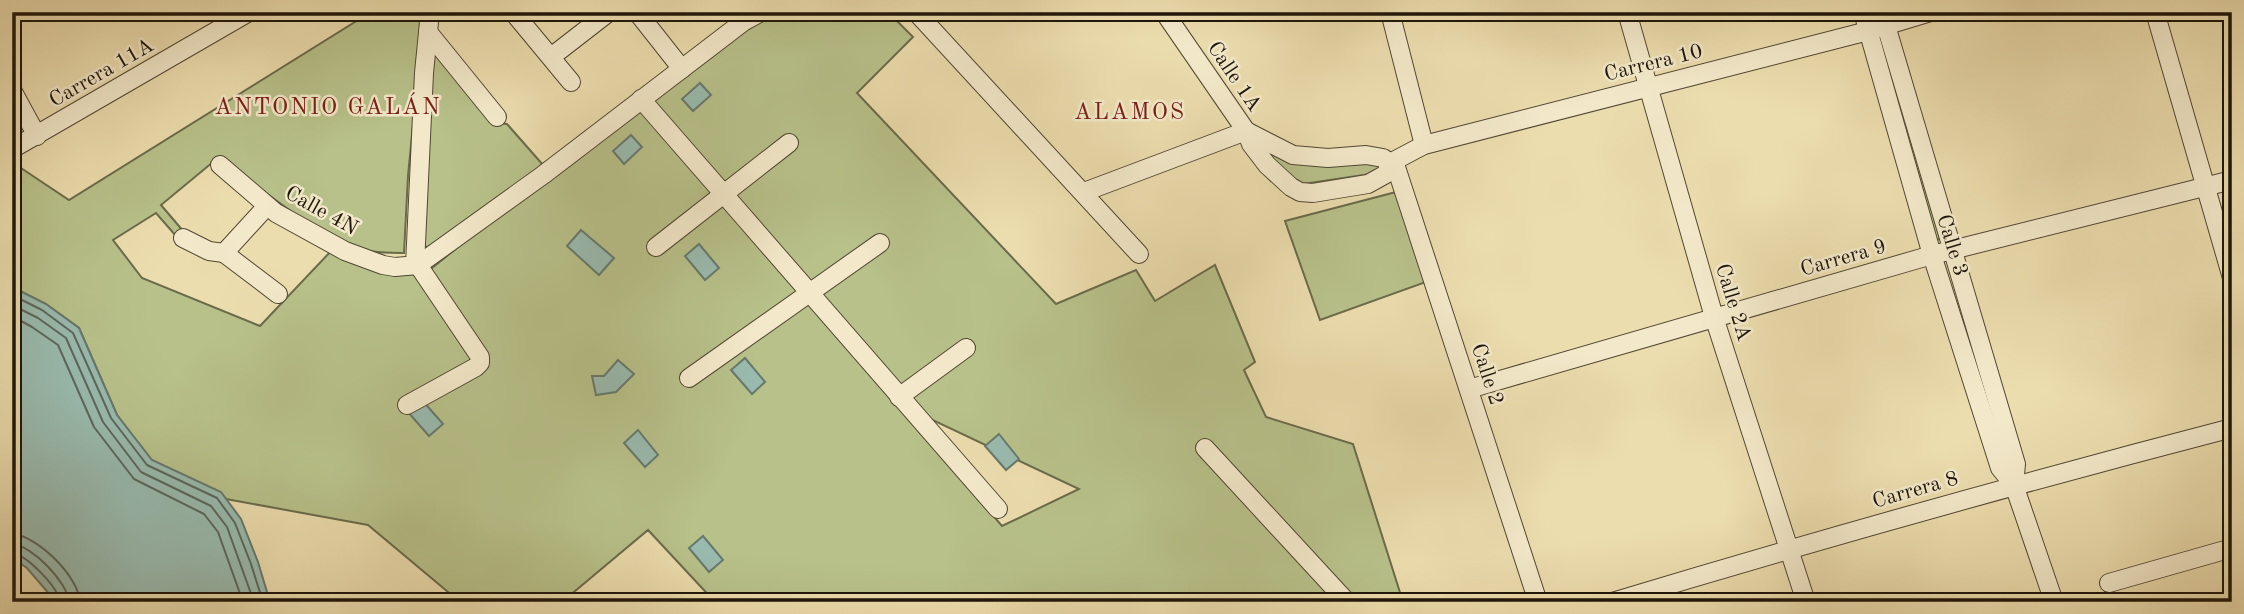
<svg xmlns="http://www.w3.org/2000/svg" width="2244" height="614" viewBox="0 0 2244 614" font-family="'Old Standard TT',serif">
  <rect width="100%" height="100%" fill="#ecddae"/>
  <filter id="stains"><feTurbulence type="fractalNoise" baseFrequency=".00286" numOctaves="4"/><feColorMatrix values="0 0 0 0 .2 0 0 0 0 .09 0 0 0 0 .02 0 0 0 .5 -.17"/></filter>
  <radialGradient id="worn" r=".72"><stop offset=".6" stop-color="#630" stop-opacity="0"/><stop offset="1" stop-color="#630" stop-opacity=".3"/></radialGradient>
  <!-- green -->
  <g fill="#b8c18a" stroke="#6a6b4a" stroke-width="2">
    <path d="M 371,12 L 424,12 L 408,176 L 404,253 C 391,252 373,254 361,249 C 313,232 260,189 219,157 L 161,205 L 184,232 L 176,236 L 156,213 L 113,240 L 142,278 L 260,326 L 332,250 L 415,267 L 432,268 L 498,215 L 643,109 L 1002,526 L 1079,489 L 924,416 L 649,100 L 756,22 L 780,12 L 888,12 L 913,37 L 857,93 L 1056,304 L 1136,270 L 1155,301 L 1215,265 L 1255,362 L 1244,370 L 1266,417 L 1353,444 L 1403,602 L 715,602 L 648,530 L 562,602 L 460,602 L 368,525 L 226,499 L 152,461 L 117,415 L 79,328 L 46,304 L 12,287 L 12,162 L 69,200 Z"/>
    <path d="M 1884,33 L 1943,238 L 1933,241 L 1874,37 Z"/>
    <path d="M 432,47 L 494,123 L 507,124 L 543,165 L 504,197 L 428,247 L 422,246 Z"/>
    <path d="M 1258,142 L 1381,160 L 1384,172 L 1303,184 L 1273,164 Z"/>
    <path d="M 1396,192 L 1426,282 L 1320,320 L 1285,221 Z"/>
  </g>
  <!-- water -->
  <g fill="#99bbaf" stroke="#67796d" stroke-width="2">
    <path d="M 700,83 L 711,95 L 693,111 L 682,99 Z"/>
    <path d="M 631,135 L 642,147 L 624,164 L 613,151 Z"/>
    <path d="M 581,230 L 614,258 L 599,275 L 567,246 Z"/>
    <path d="M 699,244 L 719,268 L 705,280 L 685,256 Z"/>
    <path d="M 12,287 L 46,304 L 79,328 L 117,415 L 152,460 L 221,492 L 241,519 L 258,562 L 270,602 L 56,602 L 27,568 L 12,558 Z"/>
    <path d="M 745,358 L 765,382 L 752,394 L 731,370 Z"/>
    <path d="M 618,360 L 634,374 L 616,392 L 596,395 L 592,376 L 604,376 Z"/>
    <path d="M 422,400 L 443,424 L 429,436 L 408,412 Z"/>
    <path d="M 638,430 L 658,455 L 645,467 L 624,443 Z"/>
    <path d="M 999,434 L 1019,459 L 1006,470 L 985,446 Z"/>
    <path d="M 703,536 L 723,560 L 709,572 L 689,548 Z"/>
  </g>
  <g fill="none" stroke-linecap="round" stroke-linejoin="round">
    <!-- shore -->
    <g stroke="#5b685c" stroke-width="2">
      <path d="M 12,295 L 42,310 L 73,333 L 111,418 L 147,465 L 217,498 L 235,523 L 251,564 L 263,602"/>
      <path d="M 12,305 L 38,318 L 66,338 L 103,422 L 141,472 L 211,506 L 227,527 L 254,602"/>
      <path d="M 12,316 L 32,327 L 58,345 L 94,427 L 134,479 L 204,514 L 218,532 L 243,602"/>
      <path d="M 12,534 C 37,535 79,577 80,602"/>
      <path d="M 12,544 C 32,545 68,583 69,602"/>
      <path d="M 12,553 C 27,555 58,587 60,602"/>
    </g>
    <!-- minor casing -->
    <g stroke="#514733" stroke-width="20">
      <g id="minor">
        <path d="M 513,12 L 571,82"/>
        <path d="M 637,12 L 682,69"/>
        <path d="M 916,12 L 1139,254"/>
        <path d="M 1164,12 L 1246,131 L 1251,144 L 1267,165 L 1291,187 L 1300,192 L 1313,193 L 1368,184 L 1386,174 L 1390,163 L 1424,145 L 1868,31 L 1931,12"/>
        <path d="M 1390,12 L 1424,145"/>
        <path d="M 1627,12 L 1714,317 L 1806,602"/>
        <path d="M 1863,12 L 1932,255 L 2000,468 L 2014,485 L 2054,602"/>
        <path d="M 1882,12 L 2016,464 L 2014,485"/>
        <path d="M 2155,12 L 2232,278"/>
        <path d="M 428,32 L 497,117"/>
        <path d="M 551,57 L 609,12"/>
        <path d="M 12,90 L 37,136"/>
        <path d="M 641,99 L 998,509"/>
        <path d="M 1246,131 L 1293,155 L 1328,158 L 1366,155 L 1383,158 L 1390,163"/>
        <path d="M 12,149 L 249,12"/>
        <path d="M 1394,161 L 1538,602"/>
        <path d="M 220,165 L 276,213 L 345,251 L 383,265 L 395,267 L 418,265 L 543,175 L 743,22 L 761,12"/>
        <path d="M 1084,192 L 1246,131"/>
        <path d="M 183,238 L 209,251 L 224,253 L 267,206"/>
        <path d="M 656,247 L 789,143"/>
        <path d="M 224,253 L 278,294"/>
        <path d="M 415,265 L 424,73 L 430,12"/>
        <path d="M 689,378 L 880,243"/>
        <path d="M 1469,389 L 1932,255 L 2232,180"/>
        <path d="M 899,397 L 966,348"/>
        <path d="M 407,405 L 476,367 L 480,363 L 480,357 L 418,265"/>
        <path d="M 1205,448 L 1347,602"/>
        <path d="M 2109,583 L 2232,548"/>
        <path d="M 1612,602 C 1818,540 2024,482 2232,428"/>
      </g>
    </g>
    <!-- minor -->
    <use href="#minor" stroke="#f3e9ca" stroke-width="18"/>
  </g>
  <g text-anchor="middle" stroke-width="5" stroke-linejoin="round" paint-order="stroke">
    <!-- street labels -->
    <g font-size="21" fill="#1d150a" stroke="#f3e9ca">
      <text transform="translate(1653 62) rotate(-14)" y="7">Carrera 10</text>
      <text transform="translate(101 72) rotate(-30)" y="7">Carrera 11A</text>
      <text transform="translate(1235 76) rotate(56)" y="7">Calle 1A</text>
      <text transform="translate(322 210) rotate(29)" y="7">Calle 4N</text>
      <text transform="translate(1953 245) rotate(73)" y="7">Calle 3</text>
      <text transform="translate(1843 257) rotate(-16)" y="7">Carrera 9</text>
      <text transform="translate(1734 302) rotate(73)" y="7">Calle 2A</text>
      <text transform="translate(1488 374) rotate(72)" y="7">Calle 2</text>
      <text transform="translate(1915 489) rotate(-16)" y="7">Carrera 8</text>
    </g>
    <!-- neighbourhood labels -->
    <g font-size="23" letter-spacing="2" fill="#7a1f14" stroke="#f3e9ca">
      <text x="328" y="114">ANTONIO GALÁN</text>
      <text x="1130" y="119">ALAMOS</text>
    </g>
  </g>
  <!-- margin -->
  <rect width="2244" height="614" fill="none" stroke="#ecddae" stroke-width="42"/>
  <rect x="14" y="14" width="2216" height="586" fill="none" stroke="#1d150a" stroke-width="3.5"/>
  <rect x="21" y="21" width="2202" height="572" fill="none" stroke="#1d150a" stroke-width="2"/>
  <rect width="100%" height="100%" filter="url(#stains)"/>
  <rect width="100%" height="100%" fill="url(#worn)"/>
</svg>
